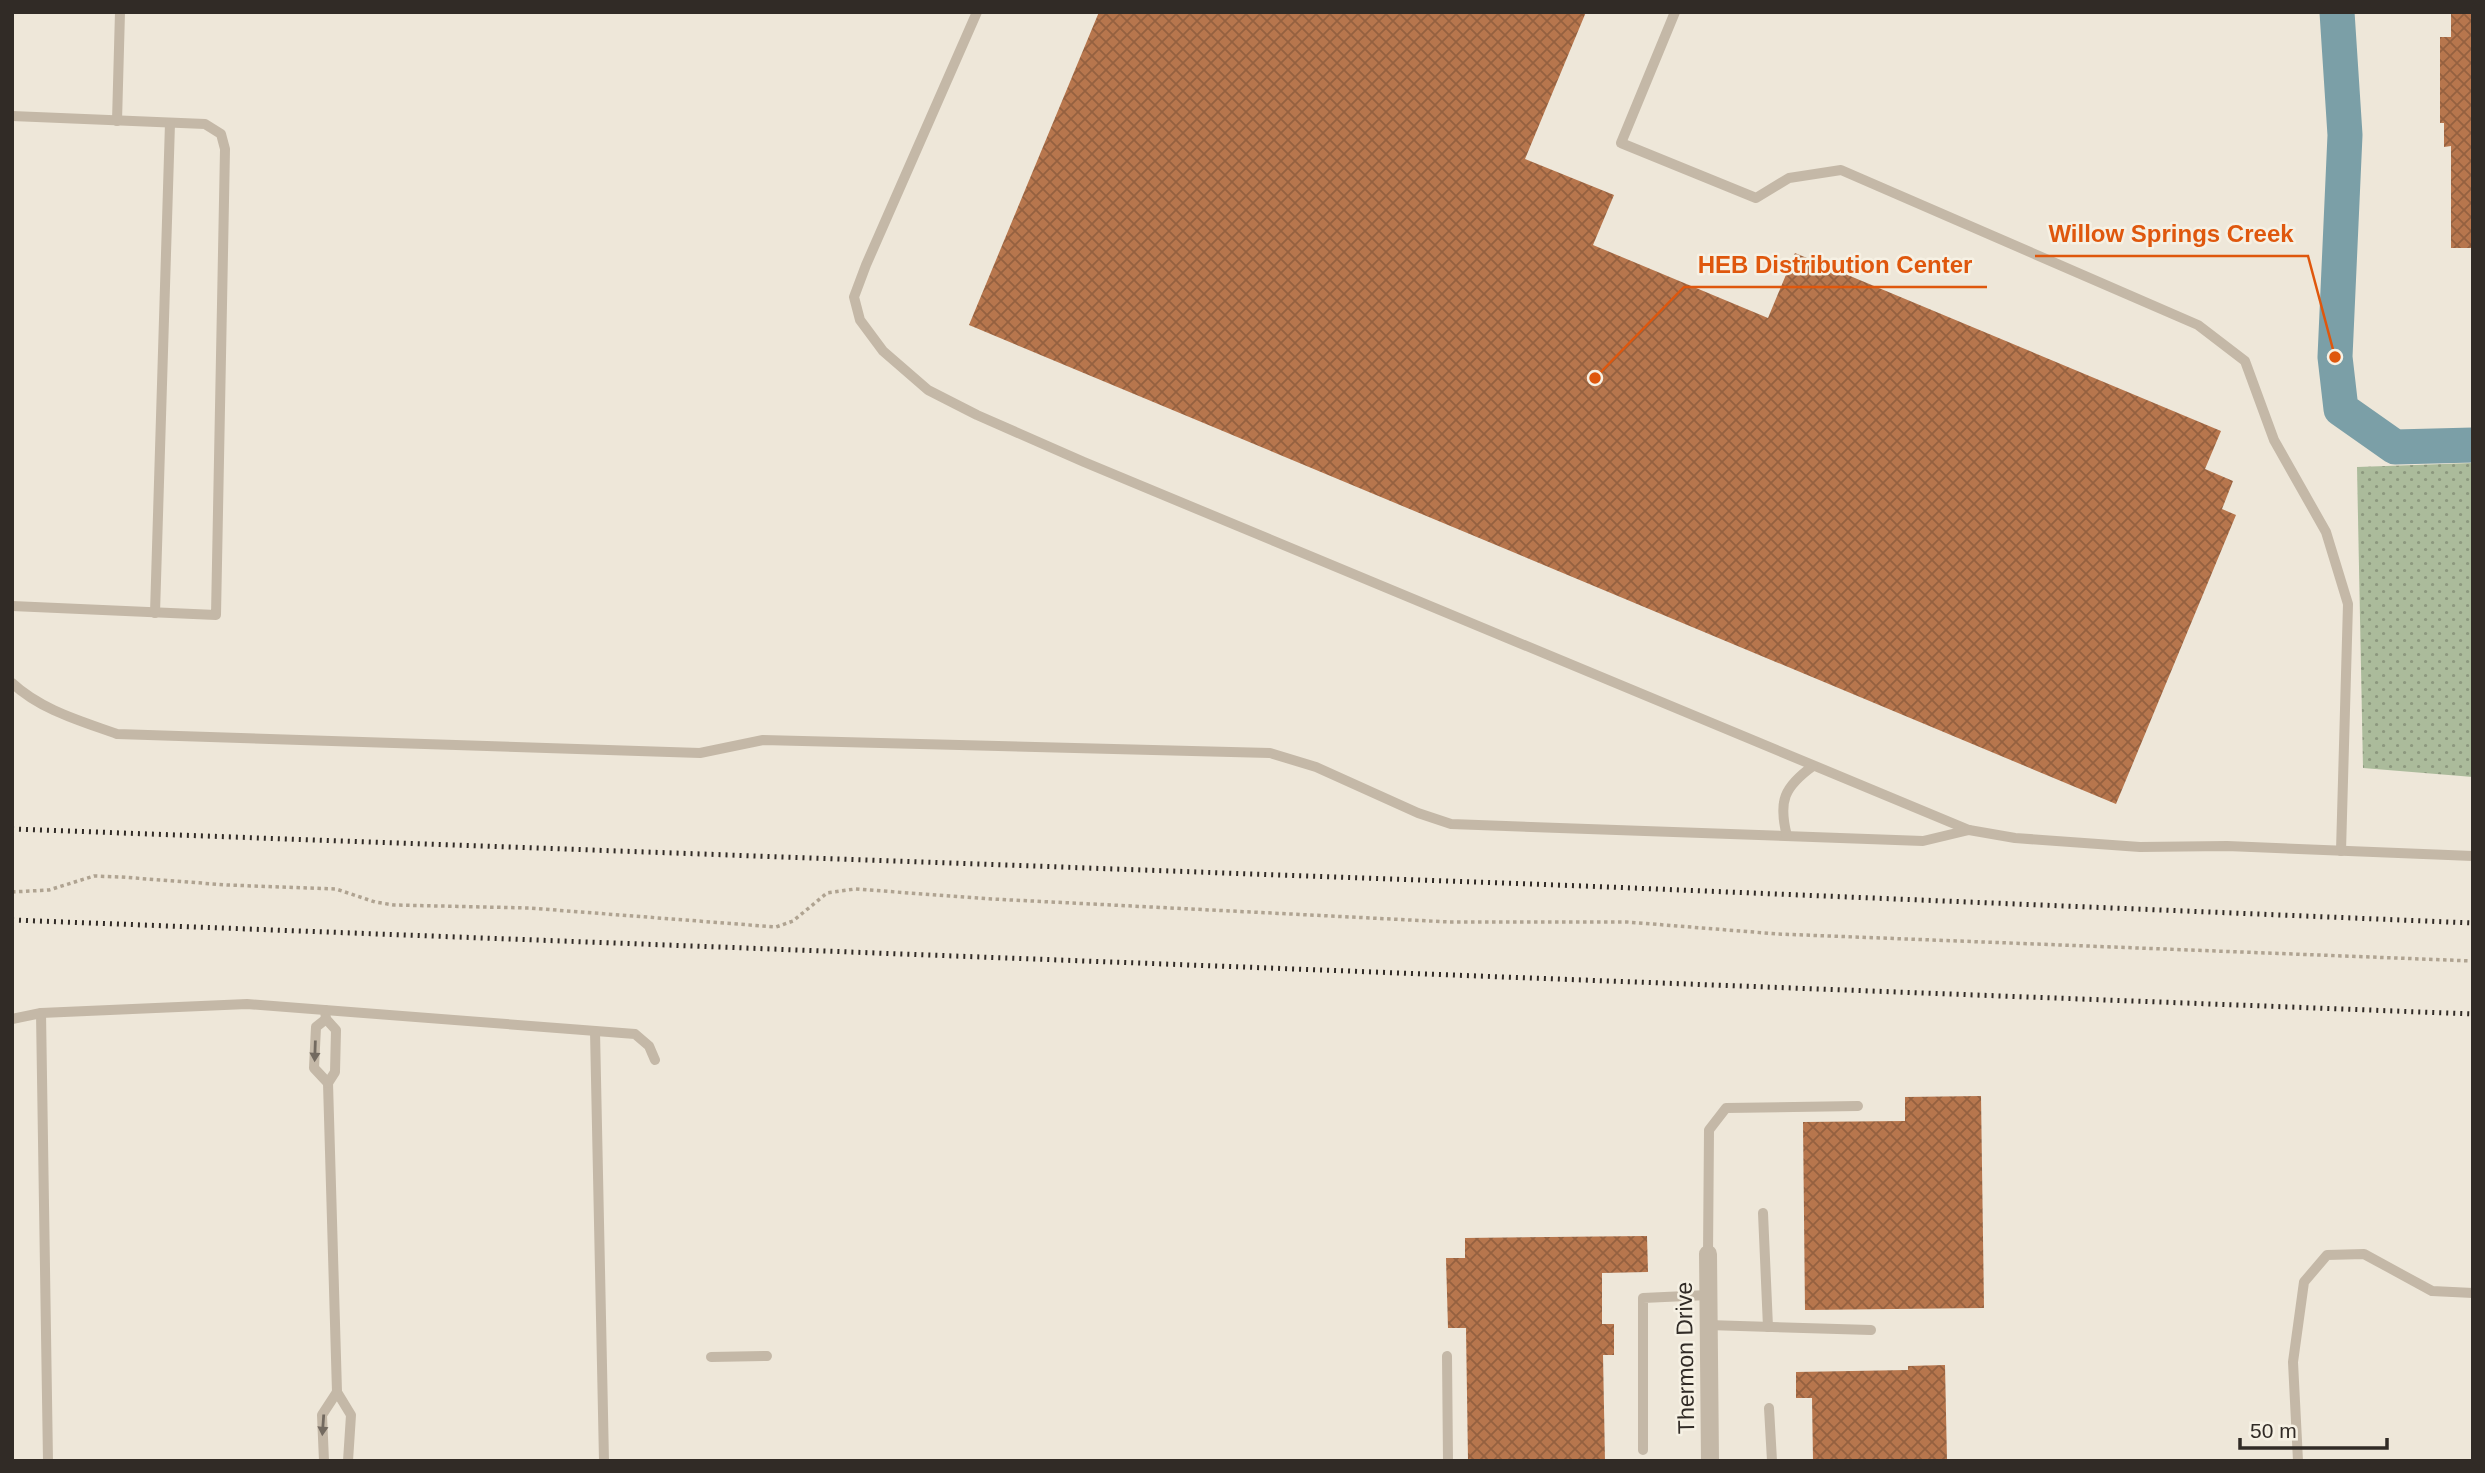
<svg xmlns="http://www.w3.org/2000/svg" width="2485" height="1473" viewBox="0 0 2485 1473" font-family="Helvetica,sans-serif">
  <defs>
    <pattern id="grass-dots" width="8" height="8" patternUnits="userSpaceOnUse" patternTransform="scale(1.75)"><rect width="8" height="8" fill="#abbb9b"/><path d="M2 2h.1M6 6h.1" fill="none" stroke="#8c987e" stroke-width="1.8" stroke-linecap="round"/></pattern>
    <pattern id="building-cross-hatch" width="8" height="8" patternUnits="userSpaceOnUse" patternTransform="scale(1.75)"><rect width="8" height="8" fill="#b7764d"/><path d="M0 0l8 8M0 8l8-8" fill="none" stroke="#956140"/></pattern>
  </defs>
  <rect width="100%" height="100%" fill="#eee7d9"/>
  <!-- grass -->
  <path fill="url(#grass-dots)" d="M 2473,463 L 2473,777 L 2363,768 L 2357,467 Z"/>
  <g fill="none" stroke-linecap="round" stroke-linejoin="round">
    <!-- river -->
    <path stroke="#7b9fa7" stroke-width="35" d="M 2337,12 L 2345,135 L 2335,357 L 2341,409 L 2395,447 L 2473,445"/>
  </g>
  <!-- building -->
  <g fill="url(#building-cross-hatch)">
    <path d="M 1099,12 L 1586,12 L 1525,159 L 1614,195 L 1593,245 L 1768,318 L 1795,253 L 2221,431 L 2205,469 L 2233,481 L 2222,509 L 2236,515 L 2116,804 L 969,325 Z"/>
    <path d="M 2451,12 L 2473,12 L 2473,248 L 2451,248 L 2451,146 L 2444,147 L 2444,123 L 2440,123 L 2440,37 L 2451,37 Z"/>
    <path d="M 1981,1096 L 1984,1308 L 1805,1310 L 1803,1122 L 1905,1121 L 1905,1097 Z"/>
    <path d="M 1647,1236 L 1648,1272 L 1602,1273 L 1602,1324 L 1614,1324 L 1614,1355 L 1603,1355 L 1605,1461 L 1468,1461 L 1466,1328 L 1448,1328 L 1446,1258 L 1465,1258 L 1465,1238 Z"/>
    <path d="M 1945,1365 L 1947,1461 L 1813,1461 L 1812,1398 L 1796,1398 L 1796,1372 L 1908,1370 L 1908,1366 Z"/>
  </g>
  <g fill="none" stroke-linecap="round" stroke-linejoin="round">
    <!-- path -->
    <path stroke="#afa391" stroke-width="3.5" stroke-dasharray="3.5 3.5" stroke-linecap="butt" d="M 12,892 L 49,890 L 94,876 L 121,877 L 227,885 L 336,889 L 375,902 L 394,905 L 529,908 L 776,927 L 793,921 L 827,893 L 855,889 L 992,899 L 1450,922 L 1627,922 L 1778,934 L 2473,961"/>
    <!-- lane -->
    <g stroke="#c4b8a7" stroke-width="10">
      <path d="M 977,12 L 866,265 L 854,297 L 860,320 L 883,351 L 928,390 L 977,415 L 1084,462 L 1969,830 L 2015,838 L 2140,847 L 2227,846 L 2473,856"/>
      <path d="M 1675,12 L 1621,143 L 1756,198 L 1789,178 L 1841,170 L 2198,325 L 2245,361 L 2274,440 L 2326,532 L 2348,604 L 2341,851"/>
      <path d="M 12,116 L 205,124 L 221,134 L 225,149 L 216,615 L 12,606"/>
      <path d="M 117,121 L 120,12"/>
      <path d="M 155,613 L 170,123"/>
      <path d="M 12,683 C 41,710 81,721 117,734 L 700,753 L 763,740 L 1270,753 L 1316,767 L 1418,813 L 1451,824 L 1923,841 L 1969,830"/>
      <path d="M 1787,836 C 1778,801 1784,787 1813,766"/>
      <path d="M 325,1010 L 326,1019 L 336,1030 L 335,1072 L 328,1083 L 337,1392 L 351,1415 L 348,1461"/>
      <path d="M 41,1013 L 48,1461"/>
      <path d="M 12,1019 L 41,1013 L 247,1004 L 635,1034 L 649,1046 L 655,1060"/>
      <path d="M 326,1019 L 316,1027 L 314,1068 L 328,1083"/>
      <path d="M 595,1031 L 604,1461"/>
      <path d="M 1763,1213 L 1768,1327"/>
      <path d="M 1708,1254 L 1709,1130 L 1726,1108 L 1858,1106"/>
      <path d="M 1708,1325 L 1871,1330"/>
      <path d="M 1447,1356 L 1448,1461"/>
      <path d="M 711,1357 L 767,1356"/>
      <path d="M 1769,1408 L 1772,1461"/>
      <path d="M 1643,1450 L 1643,1298 L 1708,1295"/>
      <path d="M 324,1461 L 322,1415 L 337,1392"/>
      <path d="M 2298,1461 L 2293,1362 L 2304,1282 L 2327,1255 L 2364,1254 L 2432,1291 L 2473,1293"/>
    </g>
    <!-- street -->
    <path stroke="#c4b8a7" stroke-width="18" d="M 1708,1254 L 1710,1461"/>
    <!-- rail -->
    <g stroke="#312b26" stroke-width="5" stroke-dasharray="2 5" stroke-linecap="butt">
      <path d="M 12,829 L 1584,886 L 2473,923"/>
      <path d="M 12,920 L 2473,1014"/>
    </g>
  </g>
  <!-- one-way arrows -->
  <defs><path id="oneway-solid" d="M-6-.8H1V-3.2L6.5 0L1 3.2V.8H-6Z" transform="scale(1.75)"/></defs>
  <g fill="#736a60">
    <use href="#oneway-solid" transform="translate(315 1051) rotate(92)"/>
    <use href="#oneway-solid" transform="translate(323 1425) rotate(94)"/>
  </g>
  <g text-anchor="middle" stroke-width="5" stroke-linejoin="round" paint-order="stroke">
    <!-- street labels -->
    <g font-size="23" fill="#312b26" stroke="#f6f1e4">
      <text transform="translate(1685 1358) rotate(-91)" y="8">Thermon Drive</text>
    </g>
  </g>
  <!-- callouts -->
  <path fill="none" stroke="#df570d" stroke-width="2.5" d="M2335 357L2308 256H2035M1595 378L1684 287H1987"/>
  <g fill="#df570d" stroke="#f6f1e4" stroke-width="2.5">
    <circle cx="2335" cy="357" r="7"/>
    <circle cx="1595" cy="378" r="7"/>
  </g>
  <g font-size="24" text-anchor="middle" font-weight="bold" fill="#df570d" stroke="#f6f1e4" stroke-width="5" stroke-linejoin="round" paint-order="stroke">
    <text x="2171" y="242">Willow Springs Creek</text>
    <text x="1835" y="273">HEB Distribution Center</text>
  </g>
  <!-- border -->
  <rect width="2485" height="1473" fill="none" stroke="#312b26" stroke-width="28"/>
  <!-- scale -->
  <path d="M2240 1438v10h147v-10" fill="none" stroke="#312b26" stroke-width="3.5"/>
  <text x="2250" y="1438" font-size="21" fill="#312b26" stroke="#f6f1e4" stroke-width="5" paint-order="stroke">50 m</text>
</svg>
